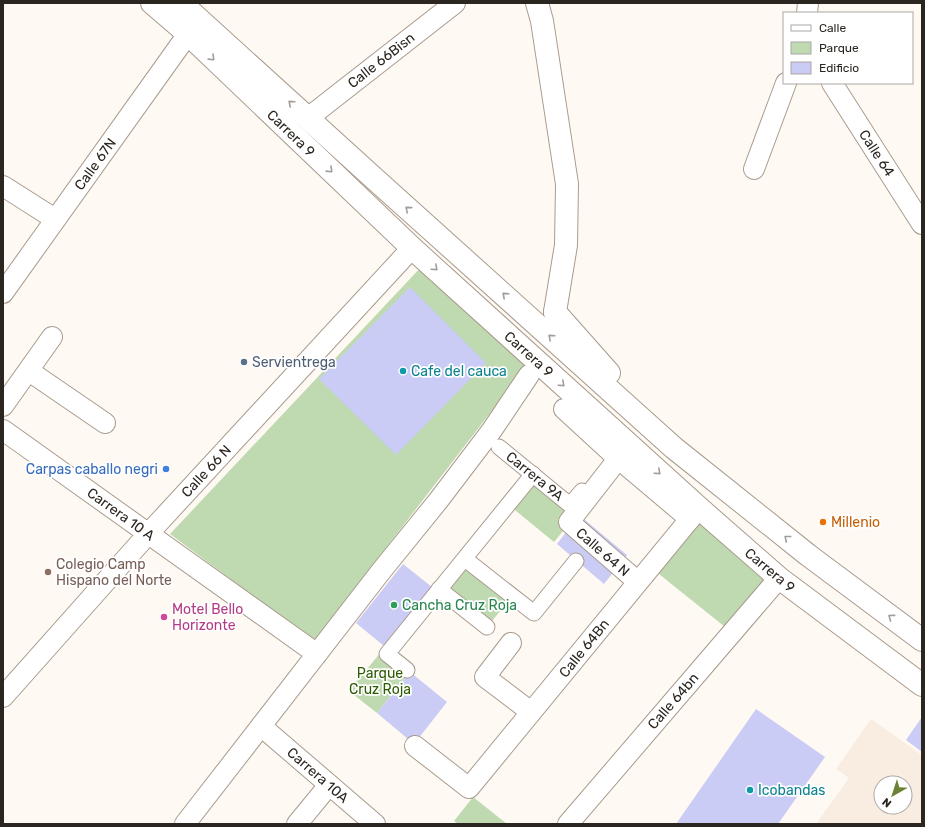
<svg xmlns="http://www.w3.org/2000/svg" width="925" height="827" viewBox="0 0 925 827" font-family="Rubik,sans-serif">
  <rect width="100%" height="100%" fill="#fff9f3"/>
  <!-- built -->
  <path fill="#f9ede1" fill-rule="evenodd" d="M 871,719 L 922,755 L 922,824 L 816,824 L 849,778 L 836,769 ZM 881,783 L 905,783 L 905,807 L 881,807 Z"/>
  <!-- green -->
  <g fill="#bfdab1">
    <path d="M 423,265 L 528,364 L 314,641 L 170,534 Z"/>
    <path d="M 533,478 L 577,514 L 554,542 L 510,506 Z"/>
    <path d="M 699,514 L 771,579 L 730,631 L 654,570 Z"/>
    <path d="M 465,561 L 511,597 L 489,625 L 442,589 Z"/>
    <path d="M 381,652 L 408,674 L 377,713 L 349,691 Z"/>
    <path d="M 473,797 L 507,824 L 458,824 L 454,821 Z"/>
  </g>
  <!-- building -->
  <g fill="#caccf5">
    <path d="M 410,287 L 486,363 L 396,455 L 319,379 Z"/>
    <path d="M 579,515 L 627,555 L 604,584 L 557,544 Z"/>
    <path d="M 403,564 L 432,587 L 384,646 L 356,623 Z"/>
    <path d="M 410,672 L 447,702 L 414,744 L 377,713 Z"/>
    <path d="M 756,709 L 825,757 L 778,824 L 676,824 Z"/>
    <path d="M 922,717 L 922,752 L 906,740 Z"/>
  </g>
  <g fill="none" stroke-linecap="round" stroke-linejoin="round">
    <!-- pedestrian casing -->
    <g stroke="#a99b8e" stroke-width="17">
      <g id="pedestrian">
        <path d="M 499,447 L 570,505 L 582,491"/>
        <path d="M 465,559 L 534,613 L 576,561"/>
        <path d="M 439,589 L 487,627"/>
        <path d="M 407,670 L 387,654 L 533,474"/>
      </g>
    </g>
    <!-- minor casing -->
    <g stroke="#a99b8e" stroke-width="22">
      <g id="minor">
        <path d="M 807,13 L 808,3"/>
        <path d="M 832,83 L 922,224"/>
        <path d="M 308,118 L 455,3"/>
        <path d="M 754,169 L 786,83"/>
        <path d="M 3,186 L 55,219"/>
        <path d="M 3,293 L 188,34"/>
        <path d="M 29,371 L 105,423"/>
        <path d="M 3,406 L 52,337"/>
        <path d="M 564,409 L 613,454 L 690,519"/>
        <path d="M 3,430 L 317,654"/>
        <path d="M 618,459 L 569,522 L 638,582"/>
        <path d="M 511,643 L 485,677 L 531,712"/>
        <path d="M 3,697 L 148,534 L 412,248"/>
        <path d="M 261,726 L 375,824"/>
        <path d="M 415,746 L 469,788 L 699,508"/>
        <path d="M 185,824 L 382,570 L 438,501 L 492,430 L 529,375"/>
        <path d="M 297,824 L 329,785"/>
        <path d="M 568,824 L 779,578"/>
      </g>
    </g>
    <!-- secondary casing -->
    <g stroke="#a99b8e" stroke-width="24">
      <path id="secondary" d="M 537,3 L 542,21 L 567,184 L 566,245 L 555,312"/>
    </g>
    <!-- primary casing -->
    <g stroke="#a99b8e" stroke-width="24">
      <g id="primary">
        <path d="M 152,3 L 188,34 L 412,248 L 699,508 L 779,578 L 922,685"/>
        <path d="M 181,3 L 377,181 L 674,448 L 808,555 L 922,640"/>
        <path d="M 555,312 L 609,373"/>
      </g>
    </g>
    <!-- pedestrian -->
    <use href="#pedestrian" stroke="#fff" stroke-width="15"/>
    <!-- minor -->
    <use href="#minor" stroke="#fff" stroke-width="20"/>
    <!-- secondary -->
    <use href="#secondary" stroke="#fff" stroke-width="22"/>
    <!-- primary -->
    <use href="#primary" stroke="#fff" stroke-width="22"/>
  </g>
  <!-- one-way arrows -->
  <defs><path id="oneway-chevron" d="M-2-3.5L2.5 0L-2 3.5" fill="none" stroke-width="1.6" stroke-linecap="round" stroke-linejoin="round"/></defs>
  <g stroke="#a09d9b">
    <use href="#oneway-chevron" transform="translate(212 58) rotate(44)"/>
    <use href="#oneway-chevron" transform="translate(291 103) rotate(-138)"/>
    <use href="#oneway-chevron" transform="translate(330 170) rotate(44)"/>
    <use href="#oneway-chevron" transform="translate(408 209) rotate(-139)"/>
    <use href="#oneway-chevron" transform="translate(435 268) rotate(42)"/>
    <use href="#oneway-chevron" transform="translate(505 295) rotate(-138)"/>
    <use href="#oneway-chevron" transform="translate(551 337) rotate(-138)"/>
    <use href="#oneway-chevron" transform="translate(562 384) rotate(42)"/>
    <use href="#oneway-chevron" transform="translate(658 472) rotate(42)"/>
    <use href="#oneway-chevron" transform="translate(787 538) rotate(-141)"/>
    <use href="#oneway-chevron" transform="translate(891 617) rotate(-143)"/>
  </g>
  <!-- markers -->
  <circle fill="#5c6f8a" stroke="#fff" stroke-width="1.5" cx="244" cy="362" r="4"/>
  <g fill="#0f9aa8" stroke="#fff" stroke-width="1.5">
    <circle cx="403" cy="371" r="4"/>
    <circle cx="750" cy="790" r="4"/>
  </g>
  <circle fill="#3f7fe0" stroke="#fff" stroke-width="1.5" cx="166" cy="469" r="4"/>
  <circle fill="#e8710a" stroke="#fff" stroke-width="1.5" cx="823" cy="522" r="4"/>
  <circle fill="#8d6e63" stroke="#fff" stroke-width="1.5" cx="48" cy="572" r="4"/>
  <circle fill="#2e9e5b" stroke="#fff" stroke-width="1.5" cx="394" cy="605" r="4"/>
  <circle fill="#d1479c" stroke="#fff" stroke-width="1.5" cx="164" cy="617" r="4"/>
  <g text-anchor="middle" stroke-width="3.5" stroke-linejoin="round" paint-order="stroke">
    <!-- street labels -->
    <g font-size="14" fill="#2c2621" stroke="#fff">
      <text transform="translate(381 60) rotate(-38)" y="5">Calle 66Bisn</text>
      <text transform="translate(291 133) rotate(44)" y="5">Carrera 9</text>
      <text transform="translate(877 153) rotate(57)" y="5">Calle 64</text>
      <text transform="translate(95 164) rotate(-54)" y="5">Calle 67N</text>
      <text transform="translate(529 354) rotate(42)" y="5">Carrera 9</text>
      <text transform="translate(206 471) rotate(-47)" y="5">Calle 66 N</text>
      <text transform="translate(535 476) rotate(39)" y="5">Carrera 9A</text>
      <text transform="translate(121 514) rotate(36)" y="5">Carrera 10 A</text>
      <text transform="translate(603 552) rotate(41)" y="5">Calle 64 N</text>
      <text transform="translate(770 570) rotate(40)" y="5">Carrera 9</text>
      <text transform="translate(584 648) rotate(-51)" y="5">Calle 64Bn</text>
      <text transform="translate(673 701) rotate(-49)" y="5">Calle 64bn</text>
      <text transform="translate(318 775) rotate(41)" y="5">Carrera 10A</text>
    </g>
    <!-- service labels -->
    <g font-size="14" fill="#4e5e75" stroke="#fff" text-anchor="start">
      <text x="252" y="367">Servientrega</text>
    </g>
    <!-- culture labels -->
    <g font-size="14" fill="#0d838f" stroke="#fff" text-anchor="start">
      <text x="411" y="376">Cafe del cauca</text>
      <text x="758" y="795">Icobandas</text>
    </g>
    <!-- shop labels -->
    <g font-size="14" fill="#366cbe" stroke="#fff" text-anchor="end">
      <text x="158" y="474">Carpas caballo negri</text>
    </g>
    <!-- food labels -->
    <g font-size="14" fill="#c56008" stroke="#fff" text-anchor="start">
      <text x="831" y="527">Millenio</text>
    </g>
    <!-- education labels -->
    <g font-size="14" fill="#785e54" stroke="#fff" text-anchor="start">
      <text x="56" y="569">Colegio Camp<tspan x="56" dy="16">Hispano del Norte</tspan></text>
    </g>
    <!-- leisure labels -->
    <g font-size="14" fill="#27864d" stroke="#fff" text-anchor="start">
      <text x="402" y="610">Cancha Cruz Roja</text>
    </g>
    <!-- hotel labels -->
    <g font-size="14" fill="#b23c85" stroke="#fff" text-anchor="start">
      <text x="172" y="614">Motel Bello<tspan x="172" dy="16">Horizonte</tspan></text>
    </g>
    <!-- park labels -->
    <g font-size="14" fill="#2d5b00" stroke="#fff">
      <text x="380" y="678">Parque<tspan x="380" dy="16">Cruz Roja</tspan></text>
    </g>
  </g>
  <!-- border -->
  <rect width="925" height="827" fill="none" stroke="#2c2621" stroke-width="8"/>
  <!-- legend -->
  <rect x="783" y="12" width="130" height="72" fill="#ffffff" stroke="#aba8a6"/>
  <rect x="791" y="25" width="20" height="6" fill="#ffffff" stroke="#aba8a6"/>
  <text x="819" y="32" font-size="12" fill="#2c2621">Calle</text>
  <rect x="791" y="42" width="20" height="12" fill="#bfdab1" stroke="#aba8a6"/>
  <text x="819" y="52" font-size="12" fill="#2c2621">Parque</text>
  <rect x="791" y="62" width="20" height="12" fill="#caccf5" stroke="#aba8a6"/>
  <text x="819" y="72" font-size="12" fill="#2c2621">Edificio</text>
  <!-- north arrow -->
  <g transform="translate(893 795) rotate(219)"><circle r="19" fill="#ffffff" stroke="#aba8a6"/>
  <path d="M0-3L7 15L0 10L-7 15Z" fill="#6b8235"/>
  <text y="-6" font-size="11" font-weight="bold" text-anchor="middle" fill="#2c2621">N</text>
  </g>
</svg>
